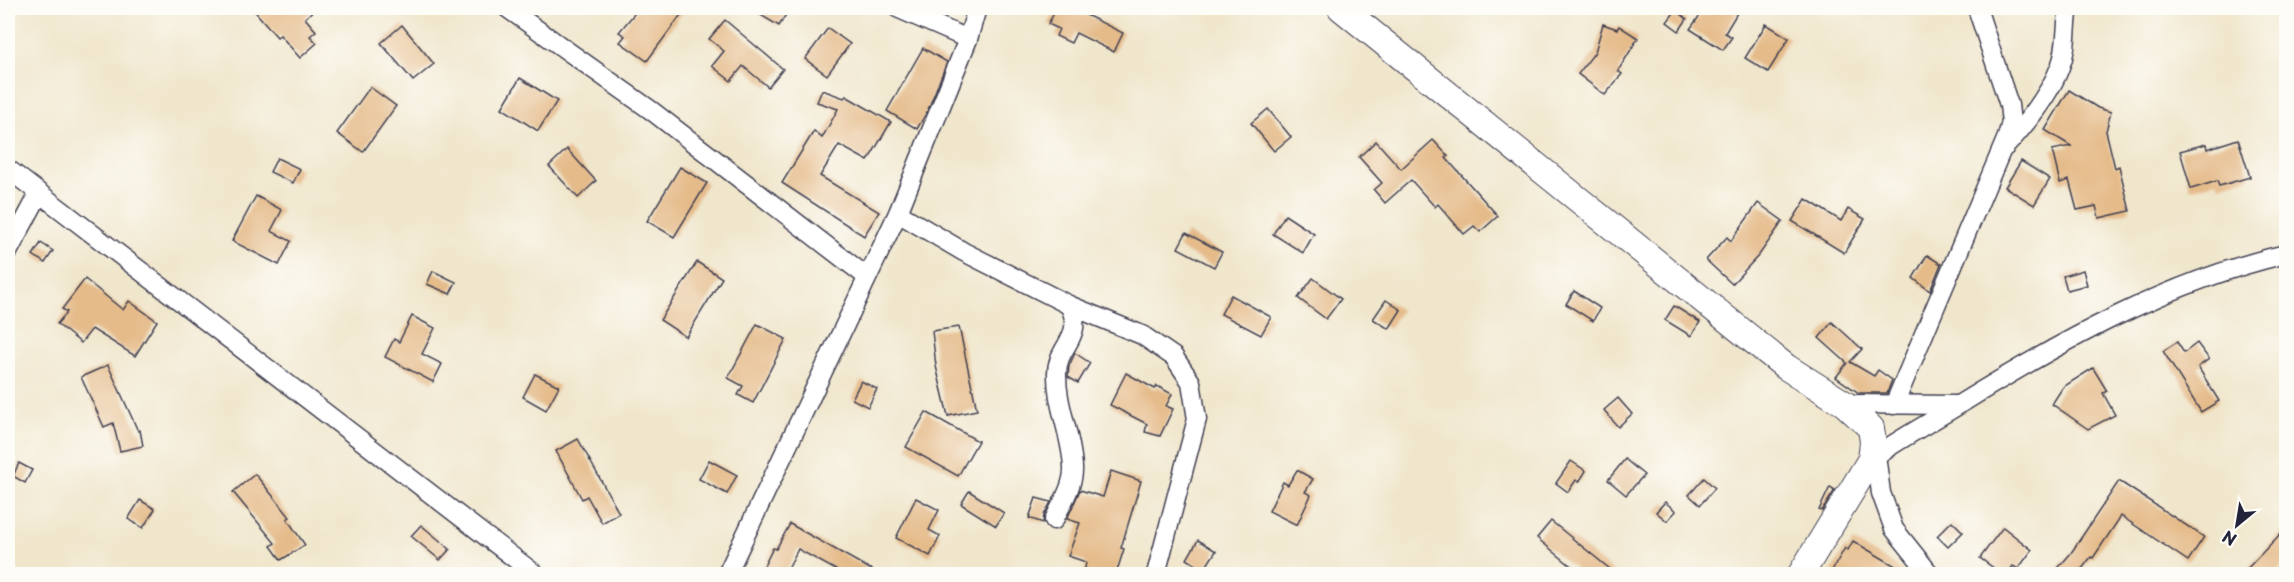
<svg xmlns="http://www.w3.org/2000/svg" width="2294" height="582" viewBox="0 0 2294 582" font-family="'Playpen Sans',sans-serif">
  <rect width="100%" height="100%" fill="#fdfcf7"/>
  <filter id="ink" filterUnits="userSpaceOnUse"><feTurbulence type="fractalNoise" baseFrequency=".0167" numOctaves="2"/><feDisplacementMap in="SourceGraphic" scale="12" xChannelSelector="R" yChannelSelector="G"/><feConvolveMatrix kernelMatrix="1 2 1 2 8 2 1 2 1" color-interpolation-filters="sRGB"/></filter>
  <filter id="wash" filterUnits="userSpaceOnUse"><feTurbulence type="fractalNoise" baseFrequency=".008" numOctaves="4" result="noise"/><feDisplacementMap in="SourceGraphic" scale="24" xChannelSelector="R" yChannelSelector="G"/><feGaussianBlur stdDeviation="1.35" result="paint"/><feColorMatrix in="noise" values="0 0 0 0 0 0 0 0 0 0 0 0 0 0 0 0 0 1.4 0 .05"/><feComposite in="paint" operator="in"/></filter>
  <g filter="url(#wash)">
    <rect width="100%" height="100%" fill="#f0e6cc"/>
    <g id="blocks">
      <!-- building -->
      <g fill="#e5bb8a">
        <path d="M 252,8 L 316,8 L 305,18 L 316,31 L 310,36 L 317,43 L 300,58 L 280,35 L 277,37 Z"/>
        <path d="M 639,8 L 686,8 L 647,61 L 620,42 L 625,36 L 619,32 Z"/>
        <path d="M 749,8 L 790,8 L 779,26 Z"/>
        <path d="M 1057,8 L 1072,8 L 1123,33 L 1114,52 L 1076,33 L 1071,43 L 1056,36 L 1059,29 L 1048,24 Z"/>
        <path d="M 1705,8 L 1740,8 L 1725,33 L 1732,37 L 1723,50 L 1690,29 Z"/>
        <path d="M 1676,10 L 1687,19 L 1679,31 L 1667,22 Z"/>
        <path d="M 725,20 L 783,69 L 768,87 L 743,66 L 731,81 L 712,66 L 724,51 L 709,39 Z"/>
        <path d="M 1603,24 L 1617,29 L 1619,26 L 1638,38 L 1618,71 L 1622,74 L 1605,95 L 1578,74 L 1595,52 Z"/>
        <path d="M 1766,24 L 1789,38 L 1768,72 L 1745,58 Z"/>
        <path d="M 402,25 L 434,64 L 413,81 L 381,43 Z"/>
        <path d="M 828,28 L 850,44 L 827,75 L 805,59 Z"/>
        <path d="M 923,48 L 947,62 L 927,112 L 917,129 L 887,111 Z"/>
        <path d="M 520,78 L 557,101 L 538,131 L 502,108 Z"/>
        <path d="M 370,87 L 396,106 L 363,152 L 337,133 Z"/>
        <path d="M 822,90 L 844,98 L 846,96 L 891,122 L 868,161 L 839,145 L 820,176 L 879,212 L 864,236 L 782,183 L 814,131 L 822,138 L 838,109 L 817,102 Z"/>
        <path d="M 2069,90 L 2098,108 L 2111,112 L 2106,131 L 2115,168 L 2119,166 L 2130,211 L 2099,218 L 2096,206 L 2077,210 L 2069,180 L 2060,183 L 2052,150 L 2071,146 L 2045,130 Z"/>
        <path d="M 1268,109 L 1291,137 L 1274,151 L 1251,123 Z"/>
        <path d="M 2238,139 L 2250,177 L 2219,186 L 2217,181 L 2191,189 L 2180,151 L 2206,144 L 2207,149 Z"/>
        <path d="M 1433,140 L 1448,156 L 1446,158 L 1498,216 L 1480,232 L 1474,226 L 1464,234 L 1438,204 L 1435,207 L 1411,180 L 1385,203 L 1374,190 L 1382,183 L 1359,157 L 1376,141 L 1401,169 Z"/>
        <path d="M 567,149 L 596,181 L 578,198 L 549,166 Z"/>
        <path d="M 277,158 L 300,169 L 293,183 L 270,172 Z"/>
        <path d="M 2021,161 L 2050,179 L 2034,205 L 2005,187 Z"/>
        <path d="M 680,167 L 707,183 L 674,237 L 647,221 Z"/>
        <path d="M 256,196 L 282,210 L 271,231 L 291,241 L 279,265 L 232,241 Z"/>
        <path d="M 1806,199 L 1841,221 L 1848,209 L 1865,219 L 1844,253 L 1792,221 Z"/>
        <path d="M 1758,203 L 1783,221 L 1759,255 L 1732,284 L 1706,260 L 1727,237 L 1731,241 Z"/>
        <path d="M 1285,215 L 1314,234 L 1303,253 L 1273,234 Z"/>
        <path d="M 1186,233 L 1222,252 L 1214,267 L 1178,248 Z"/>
        <path d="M 41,243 L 53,251 L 45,263 L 33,255 Z"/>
        <path d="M 1927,255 L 1941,264 L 1930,291 L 1913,278 Z"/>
        <path d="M 697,262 L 722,278 L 686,337 L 660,320 Z"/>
        <path d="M 2083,270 L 2087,285 L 2067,290 L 2063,276 Z"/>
        <path d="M 433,271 L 456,282 L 450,294 L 427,284 Z"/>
        <path d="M 1313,278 L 1341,299 L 1326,319 L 1298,298 Z"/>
        <path d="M 85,279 L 123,310 L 129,301 L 157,321 L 135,356 L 92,329 L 81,343 L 57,324 L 67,312 L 62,309 Z"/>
        <path d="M 1574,291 L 1600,308 L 1593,321 L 1566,304 Z"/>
        <path d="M 1231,295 L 1271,317 L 1261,335 L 1221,314 Z"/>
        <path d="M 1386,300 L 1401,310 L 1389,329 L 1373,319 Z"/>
        <path d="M 1674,306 L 1700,322 L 1691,336 L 1665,320 Z"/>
        <path d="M 412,316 L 435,328 L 422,354 L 442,364 L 433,382 L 385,357 L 394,339 L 399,342 Z"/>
        <path d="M 1832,322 L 1862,349 L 1850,362 L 1874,376 L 1878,370 L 1892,380 L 1887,393 L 1859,393 L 1836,377 L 1847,363 L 1819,338 Z"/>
        <path d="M 757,324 L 786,339 L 753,403 L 738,395 L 743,386 L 728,378 Z"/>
        <path d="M 959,327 L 977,410 L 948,416 L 936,366 L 932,331 Z"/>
        <path d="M 2177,342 L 2184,353 L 2197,343 L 2209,359 L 2198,367 L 2219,401 L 2201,412 L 2163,351 Z"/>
        <path d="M 1075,353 L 1090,363 L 1078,383 L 1068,377 L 1069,366 Z"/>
        <path d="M 108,365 L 138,431 L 140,430 L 143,446 L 120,451 L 113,423 L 104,427 L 81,377 Z"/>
        <path d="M 2093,368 L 2107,391 L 2103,393 L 2115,415 L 2088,429 L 2052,404 L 2063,387 Z"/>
        <path d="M 1126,373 L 1155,389 L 1157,386 L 1172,394 L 1166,406 L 1173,409 L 1160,436 L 1145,432 L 1147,424 L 1110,405 Z"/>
        <path d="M 535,374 L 559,386 L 546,410 L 523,397 Z"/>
        <path d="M 861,381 L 877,389 L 868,407 L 852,399 Z"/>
        <path d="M 1618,398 L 1632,414 L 1618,427 L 1604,410 Z"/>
        <path d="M 926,412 L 978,441 L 958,476 L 906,447 Z"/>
        <path d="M 578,439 L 619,513 L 602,523 L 587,496 L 582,499 L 556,451 Z"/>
        <path d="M 1625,459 L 1644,475 L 1626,495 L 1608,480 Z"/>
        <path d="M 709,460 L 737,475 L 727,494 L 699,479 Z"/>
        <path d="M 1571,461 L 1586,471 L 1579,482 L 1576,480 L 1568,492 L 1556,483 Z"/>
        <path d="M 19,463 L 32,470 L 25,483 L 13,476 Z"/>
        <path d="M 1297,470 L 1313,479 L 1305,492 L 1311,495 L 1297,525 L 1269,511 L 1283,482 L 1288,485 Z"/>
        <path d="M 1111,471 L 1141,481 L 1121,548 L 1124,549 L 1116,574 L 1084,574 L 1086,562 L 1068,556 L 1080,523 L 1067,519 L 1080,490 L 1103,497 Z"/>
        <path d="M 255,474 L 290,517 L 287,519 L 305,545 L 281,560 L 271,546 L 275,543 L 233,492 Z"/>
        <path d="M 1704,478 L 1715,488 L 1700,505 L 1689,495 Z"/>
        <path d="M 2119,481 L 2204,537 L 2188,561 L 2121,516 L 2093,558 L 2091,557 L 2078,574 L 2053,574 L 2071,553 Z"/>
        <path d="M 1830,487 L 1835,490 L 1822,511 L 1819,510 Z"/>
        <path d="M 969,491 L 1004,513 L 996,526 L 961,504 Z"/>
        <path d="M 916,498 L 939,510 L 929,530 L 940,536 L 930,556 L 896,538 Z"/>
        <path d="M 1036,498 L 1051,502 L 1044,515 L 1043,523 L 1029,518 Z"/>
        <path d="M 140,500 L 155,509 L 143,528 L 128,519 Z"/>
        <path d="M 1665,502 L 1676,511 L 1667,521 L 1656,512 Z"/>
        <path d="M 1551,521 L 1616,574 L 1581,574 L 1537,538 Z"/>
        <path d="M 1952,521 L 1963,532 L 1948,547 L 1937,536 Z"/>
        <path d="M 790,524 L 879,574 L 843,574 L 798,549 L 785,574 L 760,574 L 773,548 L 776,549 Z"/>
        <path d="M 421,525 L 450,549 L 440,560 L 411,536 Z"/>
        <path d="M 2003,527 L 2032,550 L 2018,569 L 2013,566 L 2007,574 L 2002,574 L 1980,558 Z"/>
        <path d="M 2286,528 L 2286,564 L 2276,574 L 2242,574 Z"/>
        <path d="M 1198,540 L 1216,551 L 1204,570 L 1187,559 Z"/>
        <path d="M 1853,541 L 1909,574 L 1830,574 L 1845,548 L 1848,550 Z"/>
      </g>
    </g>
  </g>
  <g filter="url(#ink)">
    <use href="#blocks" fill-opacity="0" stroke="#413f51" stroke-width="1.5"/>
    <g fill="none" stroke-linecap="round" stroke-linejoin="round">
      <!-- street casing -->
      <g stroke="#413f51" stroke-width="21">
        <g id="street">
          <path d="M 507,8 L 652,111 L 867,277"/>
          <path d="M 897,8 L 968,39"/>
          <path d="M 2005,147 C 2025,125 2050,94 2060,67 C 2068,48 2065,27 2069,8"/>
          <path d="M 8,169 L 535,574"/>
          <path d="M 898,213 L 964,252 L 1069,305 L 1142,335 L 1174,357 L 1191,382 L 1197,419 L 1156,574"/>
          <path d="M 8,252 L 39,194"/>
          <path d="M 1845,404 L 1956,405"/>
          <path d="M 1894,405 L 2007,137 L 2011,122 L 2009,105 L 1977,8"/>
          <path d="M 1876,455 L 1881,493 L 1894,529 L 1930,574"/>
          <path d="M 1871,459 C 1899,439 1931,422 1960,404 C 2062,341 2169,281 2286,254"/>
          <path d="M 1054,520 C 1061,505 1074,485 1073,468 C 1072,436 1056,405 1057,373 C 1057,345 1086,337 1069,305"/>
          <path d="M 727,574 L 898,213 L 968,39 L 977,8"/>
        </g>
      </g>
      <!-- secondary casing -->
      <g stroke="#413f51" stroke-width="28">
        <path id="secondary" d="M 1341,8 L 1786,367 L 1845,404 L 1871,428 L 1873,442 L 1871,459 L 1801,574"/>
      </g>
      <!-- street -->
      <use href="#street" stroke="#fff" stroke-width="18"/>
      <!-- secondary -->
      <use href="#secondary" stroke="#fff" stroke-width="26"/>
    </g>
  </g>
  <!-- margin -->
  <rect width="2294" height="582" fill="none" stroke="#fdfcf7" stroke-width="30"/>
  <!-- north arrow -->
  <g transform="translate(2237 525) rotate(210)" stroke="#fdfcf7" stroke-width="4.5" paint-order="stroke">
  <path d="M0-4.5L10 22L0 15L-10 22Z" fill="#22223b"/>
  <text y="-9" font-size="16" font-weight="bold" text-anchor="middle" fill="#22223b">N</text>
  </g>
</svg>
